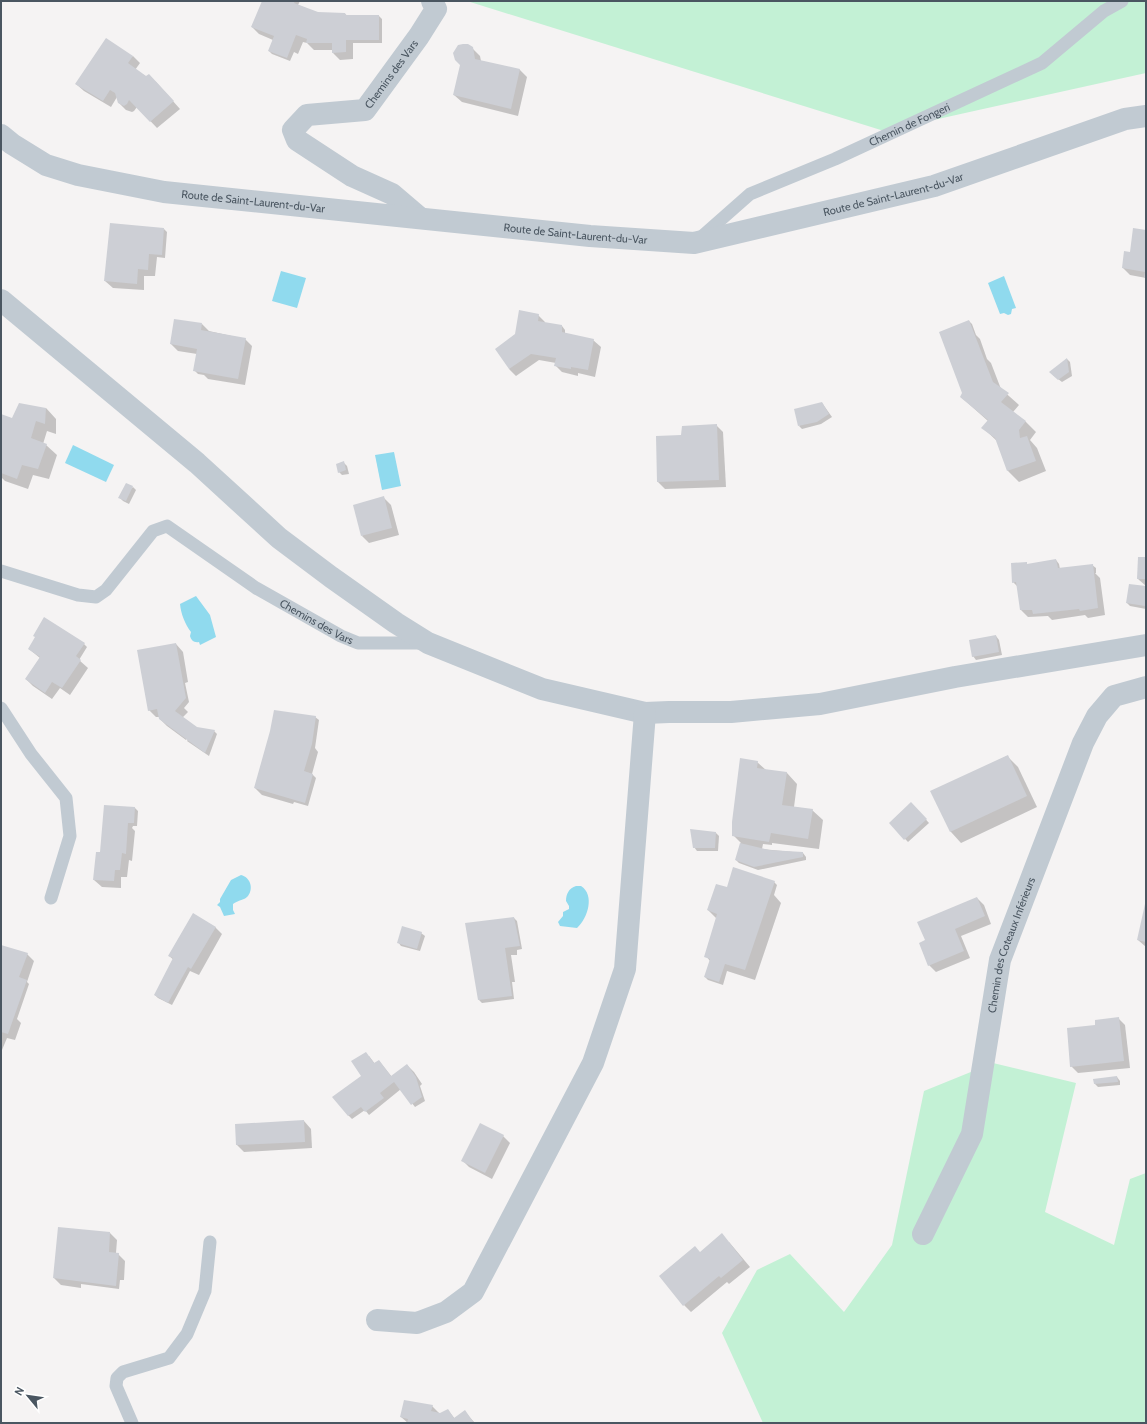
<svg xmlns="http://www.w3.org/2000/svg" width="1147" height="1424" viewBox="0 0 1147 1424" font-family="Cabin,sans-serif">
  <rect width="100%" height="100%" fill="#f5f3f3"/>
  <!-- green -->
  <g fill="#c3f1d5">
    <path d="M 467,1 L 1146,1 L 1146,73 L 884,131 Z"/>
    <path d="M 993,1063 L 1076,1083 L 1045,1212 L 1114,1245 L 1130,1179 L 1146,1173 L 1146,1423 L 763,1423 L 722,1333 L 757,1270 L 790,1254 L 844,1312 L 892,1245 L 924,1091 Z"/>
  </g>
  <!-- water -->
  <g fill="#90daee">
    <path d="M 281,271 L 306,278 L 297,308 L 272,301 Z"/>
    <path d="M 1004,276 L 1016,308 L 1012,309 L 1011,314 L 1008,315 L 1004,313 L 1000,314 L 988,283 Z"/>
    <path d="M 73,445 L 114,465 L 106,482 L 65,463 Z"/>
    <path d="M 394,452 L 401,486 L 382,490 L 375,455 Z"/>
    <path d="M 196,596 L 210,615 L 216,637 L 200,645 L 199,642 C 194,643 191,640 190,636 L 191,632 C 185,624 181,614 180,604 Z"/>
    <path d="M 241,875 C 250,877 254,888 248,896 C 245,900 238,900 233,904 L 233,910 L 235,914 L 224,916 L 220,907 L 217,905 L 220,902 L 220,899 L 231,880 Z"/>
    <path d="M 576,886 L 581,886 C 595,895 588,918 577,928 L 560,926 L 558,922 L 563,916 L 563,912 L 569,909 L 569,906 L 566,901 C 566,894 569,888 576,886 Z"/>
  </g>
  <!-- shadow -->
  <g fill="#0003">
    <path d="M 263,1 L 300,1 L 298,5 L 318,13 L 345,14 L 348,16 L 379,16 L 382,19 L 382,43 L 353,43 L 353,59 L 340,60 L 333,53 L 333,50 L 314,50 L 307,43 L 303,42 L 298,54 L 294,52 L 290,61 L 272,54 L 269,51 L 273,40 L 259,34 L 252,27 Z"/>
    <path d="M 472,48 L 480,56 L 481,61 L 520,70 L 527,77 L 518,116 L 462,102 L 454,95 Z"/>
    <path d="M 133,56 L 140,63 L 135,70 L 156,82 L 180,109 L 157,128 L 137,107 L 134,111 L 132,112 L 126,110 L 119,103 L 117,97 L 111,107 L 84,91 L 76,84 Z"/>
    <path d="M 164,229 L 167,232 L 165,258 L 157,257 L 155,276 L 144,276 L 144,290 L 113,288 L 105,281 Z"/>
    <path d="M 1146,231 L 1146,278 L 1130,275 L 1123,268 L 1130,253 Z"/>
    <path d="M 538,315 L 545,322 L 545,323 L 562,326 L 565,330 L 565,334 L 593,340 L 601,347 L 595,377 L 578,373 L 578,376 L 562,372 L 555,365 L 556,363 L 539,360 L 516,376 L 509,369 L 516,334 Z"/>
    <path d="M 969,321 L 972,324 L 976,335 L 980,339 L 987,359 L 991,363 L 1001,389 L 1019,405 L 1013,412 L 1026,422 L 1036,432 L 1030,440 L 1037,448 L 1046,471 L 1019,482 L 1008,471 L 997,441 L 983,428 L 988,421 L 961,397 L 963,393 Z"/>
    <path d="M 202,324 L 209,331 L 245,339 L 252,346 L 245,385 L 208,379 L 204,375 L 198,374 L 194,370 L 197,354 L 178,351 L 171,344 Z"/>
    <path d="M 1067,359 L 1070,362 L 1072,376 L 1062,382 L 1053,375 Z"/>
    <path d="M 822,403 L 832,417 L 821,424 L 802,429 L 799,426 Z"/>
    <path d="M 46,408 L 56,419 L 56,434 L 47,431 L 43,444 L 46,445 L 57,455 L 49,479 L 33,475 L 28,489 L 5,481 L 1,477 L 1,415 L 13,419 Z"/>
    <path d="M 716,425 L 723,432 L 726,487 L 665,489 L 658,482 L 682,436 Z"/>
    <path d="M 344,463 L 347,466 L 349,474 L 342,475 L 339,472 Z"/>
    <path d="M 133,487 L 136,490 L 129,504 L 123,501 L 120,498 Z"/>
    <path d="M 384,498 L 391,505 L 399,535 L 369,543 L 362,536 Z"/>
    <path d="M 1146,558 L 1146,586 L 1138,579 Z"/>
    <path d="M 1056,560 L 1059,564 L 1060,569 L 1092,565 L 1096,568 L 1096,573 L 1095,573 L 1100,578 L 1105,615 L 1088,618 L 1085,615 L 1052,620 L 1048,616 L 1028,617 L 1021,610 L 1018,587 L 1013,582 L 1026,563 L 1028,565 Z"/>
    <path d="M 1130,585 L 1146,587 L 1146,609 L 1130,606 L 1127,603 Z"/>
    <path d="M 996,636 L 999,640 L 1002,655 L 976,660 L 973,656 Z"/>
    <path d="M 84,644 L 87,647 L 79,660 L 88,668 L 70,695 L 60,688 L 52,699 L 33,686 L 26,679 L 40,658 L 29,649 Z"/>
    <path d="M 176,644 L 183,652 L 188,682 L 185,683 L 189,702 L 184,708 L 188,712 L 182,718 L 195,727 L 186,740 L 167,726 L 160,719 L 159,717 L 156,717 L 149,710 Z"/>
    <path d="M 315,717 L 319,720 L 315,748 L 318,752 L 312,774 L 316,778 L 308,806 L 294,802 L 293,804 L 262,795 L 255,788 Z"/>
    <path d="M 197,728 L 214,731 L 217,734 L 209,756 L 187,741 Z"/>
    <path d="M 1007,756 L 1018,767 L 1037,807 L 961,843 L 951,832 L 932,792 Z"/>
    <path d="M 757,762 L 766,770 L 787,773 L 797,784 L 794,807 L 812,810 L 823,820 L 819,849 L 772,843 L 772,845 L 763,844 L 762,849 L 803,853 L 806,857 L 806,860 L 758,870 L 739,863 L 736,860 L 741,843 L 733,835 Z"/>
    <path d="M 911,803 L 929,823 L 908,842 L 890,823 Z"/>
    <path d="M 127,808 L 135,808 L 138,811 L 137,826 L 133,826 L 132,828 L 135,831 L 132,861 L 129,860 L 127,877 L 121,877 L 121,888 L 102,887 L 94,880 L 101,853 Z"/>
    <path d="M 716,833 L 719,836 L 718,851 L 697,851 L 694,847 Z"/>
    <path d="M 774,882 L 777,885 L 774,895 L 781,903 L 755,980 L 727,971 L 723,985 L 708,980 L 705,977 L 710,961 L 706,956 L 717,919 L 708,910 L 727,888 Z"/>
    <path d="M 977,898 L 984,905 L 991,924 L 961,936 L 970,958 L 936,972 L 929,965 L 926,941 Z"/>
    <path d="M 1146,905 L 1146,947 L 1138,940 Z"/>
    <path d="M 514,918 L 517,921 L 522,949 L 517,950 L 517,955 L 511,955 L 515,982 L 512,982 L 514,999 L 482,1003 L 479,1000 Z"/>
    <path d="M 215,927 L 222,934 L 199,975 L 190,971 L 172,1005 L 158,998 L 155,995 L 174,960 L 169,956 Z"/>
    <path d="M 421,933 L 425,936 L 420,951 L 401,946 L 398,942 Z"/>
    <path d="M 1,946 L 27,954 L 34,961 L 27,982 L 29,984 L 17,1019 L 21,1023 L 15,1040 L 7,1038 L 2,1050 L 1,1049 Z"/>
    <path d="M 1118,1018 L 1125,1025 L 1130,1068 L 1078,1073 L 1071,1066 Z"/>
    <path d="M 369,1056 L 375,1064 L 379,1061 L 392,1077 L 407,1065 L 414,1072 L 422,1084 L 420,1086 L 425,1101 L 415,1107 L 401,1089 L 369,1115 L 365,1110 L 352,1119 L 348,1115 Z"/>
    <path d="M 1117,1077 L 1120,1081 L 1120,1085 L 1098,1087 L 1094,1083 Z"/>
    <path d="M 304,1121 L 311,1129 L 312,1148 L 244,1152 L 237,1145 L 236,1125 Z"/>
    <path d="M 503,1136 L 510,1143 L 492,1179 L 469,1167 L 462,1160 Z"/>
    <path d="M 110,1233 L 117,1240 L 116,1253 L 118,1254 L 125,1261 L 124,1280 L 120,1280 L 119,1289 L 81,1284 L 81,1288 L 61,1285 L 54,1278 Z"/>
    <path d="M 729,1242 L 750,1267 L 729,1284 L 727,1282 L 691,1312 L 684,1305 L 700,1253 Z"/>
    <path d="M 432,1406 L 440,1414 L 448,1410 L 455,1419 L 465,1412 L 475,1423 L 408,1423 L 401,1417 Z"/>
  </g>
  <!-- building -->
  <g fill="#cdcfd5">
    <path d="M 262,1 L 295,1 L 294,3 L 318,12 L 345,13 L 346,15 L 379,15 L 379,40 L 346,40 L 346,52 L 332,53 L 332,43 L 306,43 L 307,39 L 296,35 L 287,58 L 268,51 L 274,36 L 251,27 Z"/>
    <path d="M 106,38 L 133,56 L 128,63 L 146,76 L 149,74 L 174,101 L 150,122 L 129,100 L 127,104 L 124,106 L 118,103 L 115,93 L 110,90 L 103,101 L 75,84 Z"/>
    <path d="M 463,44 L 468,44 L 473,47 L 475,59 L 520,69 L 511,109 L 453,95 L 460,65 L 455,60 L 453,53 L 458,45 Z"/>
    <path d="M 110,223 L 164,228 L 162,255 L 149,254 L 148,270 L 138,269 L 137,284 L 104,281 Z"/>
    <path d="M 1133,228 L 1146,230 L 1146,277 L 1144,277 L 1145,272 L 1122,268 L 1124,251 L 1130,252 Z"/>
    <path d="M 519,310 L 539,314 L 538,321 L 562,325 L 562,332 L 594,339 L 588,370 L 571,367 L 571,369 L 554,366 L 556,358 L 531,354 L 509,369 L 495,349 L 515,334 Z"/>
    <path d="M 174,319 L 202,323 L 201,330 L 246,338 L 238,379 L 193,371 L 197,349 L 170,344 Z"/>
    <path d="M 969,320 L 993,382 L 1009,393 L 1001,402 L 1026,421 L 1019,430 L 1020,438 L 1027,436 L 1036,461 L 1007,471 L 995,438 L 981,428 L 988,420 L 960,397 L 962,393 L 939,332 Z"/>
    <path d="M 1067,358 L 1069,372 L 1058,380 L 1049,372 Z"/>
    <path d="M 822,402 L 829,414 L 817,422 L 798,426 L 794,409 Z"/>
    <path d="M 19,403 L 46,408 L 45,424 L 36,421 L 31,438 L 47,444 L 38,469 L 22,465 L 17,479 L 1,473 L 1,414 L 12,418 Z"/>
    <path d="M 717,424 L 719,480 L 657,482 L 656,436 L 681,435 L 682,426 Z"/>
    <path d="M 344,461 L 346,470 L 338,473 L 336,464 Z"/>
    <path d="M 126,483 L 133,486 L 126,501 L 118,498 Z"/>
    <path d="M 384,496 L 392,528 L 361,536 L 353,505 Z"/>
    <path d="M 1138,557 L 1146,557 L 1146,579 L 1137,579 Z"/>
    <path d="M 1056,559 L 1058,568 L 1093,564 L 1098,608 L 1080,611 L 1079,609 L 1033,614 L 1032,610 L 1020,610 L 1016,582 L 1012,583 L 1011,563 L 1027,562 L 1027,564 Z"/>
    <path d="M 1129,584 L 1146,586 L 1145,606 L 1126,603 Z"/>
    <path d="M 44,617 L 85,643 L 76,656 L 81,660 L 62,688 L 52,682 L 45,693 L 25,679 L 40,657 L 28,649 L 35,637 L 33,636 Z"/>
    <path d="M 996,635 L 999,652 L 972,657 L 969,640 Z"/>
    <path d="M 176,643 L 186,698 L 175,711 L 197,727 L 215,730 L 205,753 L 159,719 L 157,709 L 148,711 L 137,650 Z"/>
    <path d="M 274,710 L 316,716 L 312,744 L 304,771 L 313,774 L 305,803 L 254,788 L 270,731 Z"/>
    <path d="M 1008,755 L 1027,796 L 950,832 L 930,791 Z"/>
    <path d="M 740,758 L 758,761 L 757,768 L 787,772 L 782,805 L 813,809 L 808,839 L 771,833 L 769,842 L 732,836 L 732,822 Z"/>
    <path d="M 911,802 L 927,819 L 904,840 L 889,823 Z"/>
    <path d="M 104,805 L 135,807 L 134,823 L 128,823 L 126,854 L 122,853 L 120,870 L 115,870 L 114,881 L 93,880 L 96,852 L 100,852 Z"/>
    <path d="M 690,829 L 716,832 L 715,848 L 693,848 Z"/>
    <path d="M 740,843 L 769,850 L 803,852 L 803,857 L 754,867 L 735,860 Z"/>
    <path d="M 733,867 L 775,881 L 745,970 L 725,964 L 719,982 L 704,977 L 710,959 L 704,957 L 717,914 L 707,910 L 716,884 L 727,887 Z"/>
    <path d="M 977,897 L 985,916 L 955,929 L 964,951 L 928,966 L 919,943 L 925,940 L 917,922 Z"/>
    <path d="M 1145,904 L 1146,904 L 1146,942 L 1137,940 Z"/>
    <path d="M 193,913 L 216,927 L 191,969 L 188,967 L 168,1003 L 154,995 L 173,958 L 168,956 Z"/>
    <path d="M 514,917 L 520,946 L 505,948 L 512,996 L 478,1000 L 465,923 Z"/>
    <path d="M 402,926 L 422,932 L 417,949 L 397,943 Z"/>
    <path d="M 1,945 L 28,953 L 19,977 L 27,980 L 8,1034 L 1,1032 Z"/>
    <path d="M 1119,1017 L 1124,1061 L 1070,1067 L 1067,1028 L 1095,1025 L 1095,1020 Z"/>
    <path d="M 366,1052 L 374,1063 L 379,1060 L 391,1076 L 407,1064 L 416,1077 L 422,1097 L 411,1105 L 394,1082 L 380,1093 L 384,1098 L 365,1112 L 361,1107 L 348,1116 L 332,1097 L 361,1076 L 351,1061 Z"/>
    <path d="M 1117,1076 L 1118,1082 L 1094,1084 L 1093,1079 Z"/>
    <path d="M 304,1120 L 305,1142 L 236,1145 L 235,1124 Z"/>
    <path d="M 480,1123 L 504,1135 L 485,1173 L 461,1161 Z"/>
    <path d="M 58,1227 L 110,1232 L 109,1252 L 119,1253 L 116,1286 L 53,1278 Z"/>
    <path d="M 722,1233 L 743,1260 L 721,1278 L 719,1276 L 683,1306 L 659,1276 L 695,1246 L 700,1252 Z"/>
    <path d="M 404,1400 L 433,1405 L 431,1411 L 440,1413 L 448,1409 L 454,1418 L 465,1410 L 474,1423 L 407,1423 L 408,1419 L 400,1417 Z"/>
  </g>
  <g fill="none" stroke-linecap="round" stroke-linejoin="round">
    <!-- service -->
    <g stroke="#c1cad2" stroke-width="13">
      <path id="s1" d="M 699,239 L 750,194 L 835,159 L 1042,63 L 1104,11 L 1122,1"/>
      <path id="s2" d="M 1,571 L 78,595 L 96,597 L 106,590 L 153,531 L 167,526 L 256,588 L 341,636 L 358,643 L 424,643"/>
      <path d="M 1,708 L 31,754 L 66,798 L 70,836 L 51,898"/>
      <path d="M 132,1423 L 116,1386 L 117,1378 L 123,1372 L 169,1358 L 187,1334 L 205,1291 L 210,1242"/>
    </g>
    <!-- minor -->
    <g stroke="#c1cad2" stroke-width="22">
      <path id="s3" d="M 419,217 L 392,194 L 352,176 L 297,140 L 293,130 L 307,115 L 365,110 L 419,36 L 436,9 L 432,1"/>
      <path d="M 1,300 L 197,463 L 279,538 L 331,577 L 396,623 L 428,643 L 542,689 L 645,713 L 669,712 L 731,712 L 820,704 L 955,677 L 1146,645"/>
      <path id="s4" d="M 923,1234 L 972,1134 L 1000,960 L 1083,743 L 1097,716 L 1114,696 L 1146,687"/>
      <path d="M 377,1320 L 417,1323 L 446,1312 L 473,1292 L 593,1063 L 625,969 L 645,713"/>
    </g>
    <!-- tertiary -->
    <path stroke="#c1cad2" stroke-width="22" id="s5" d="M 1,135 L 12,144 L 46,165 L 78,175 L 164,192 L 590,236 L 694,243 L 934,186 L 1125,119 L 1146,116"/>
  </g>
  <g text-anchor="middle" stroke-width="3" stroke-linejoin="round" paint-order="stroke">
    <!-- street labels -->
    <g font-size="11" fill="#4a5661" stroke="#fff">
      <text dy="4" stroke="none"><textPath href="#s3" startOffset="279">Chemins des Vars</textPath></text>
      <text dy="4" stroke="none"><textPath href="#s1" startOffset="242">Chemin de Fongeri</textPath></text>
      <text dy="4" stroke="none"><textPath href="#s5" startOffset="913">Route de Saint-Laurent-du-Var</textPath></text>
      <text dy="4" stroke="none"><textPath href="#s5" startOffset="265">Route de Saint-Laurent-du-Var</textPath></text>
      <text dy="4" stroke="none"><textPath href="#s5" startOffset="589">Route de Saint-Laurent-du-Var</textPath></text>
      <text dy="4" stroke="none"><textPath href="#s2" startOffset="379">Chemins des Vars</textPath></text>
      <text dy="4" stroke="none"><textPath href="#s4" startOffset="305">Chemin des Coteaux Inférieurs</textPath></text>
    </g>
  </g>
  <!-- border -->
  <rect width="1147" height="1424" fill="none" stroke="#4a5661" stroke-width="4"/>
  <!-- north arrow -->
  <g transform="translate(28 1396) rotate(299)" stroke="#ffffff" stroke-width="3" paint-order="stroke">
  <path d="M0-3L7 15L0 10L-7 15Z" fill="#4a5661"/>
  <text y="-6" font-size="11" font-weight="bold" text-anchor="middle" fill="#4a5661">N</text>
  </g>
</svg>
